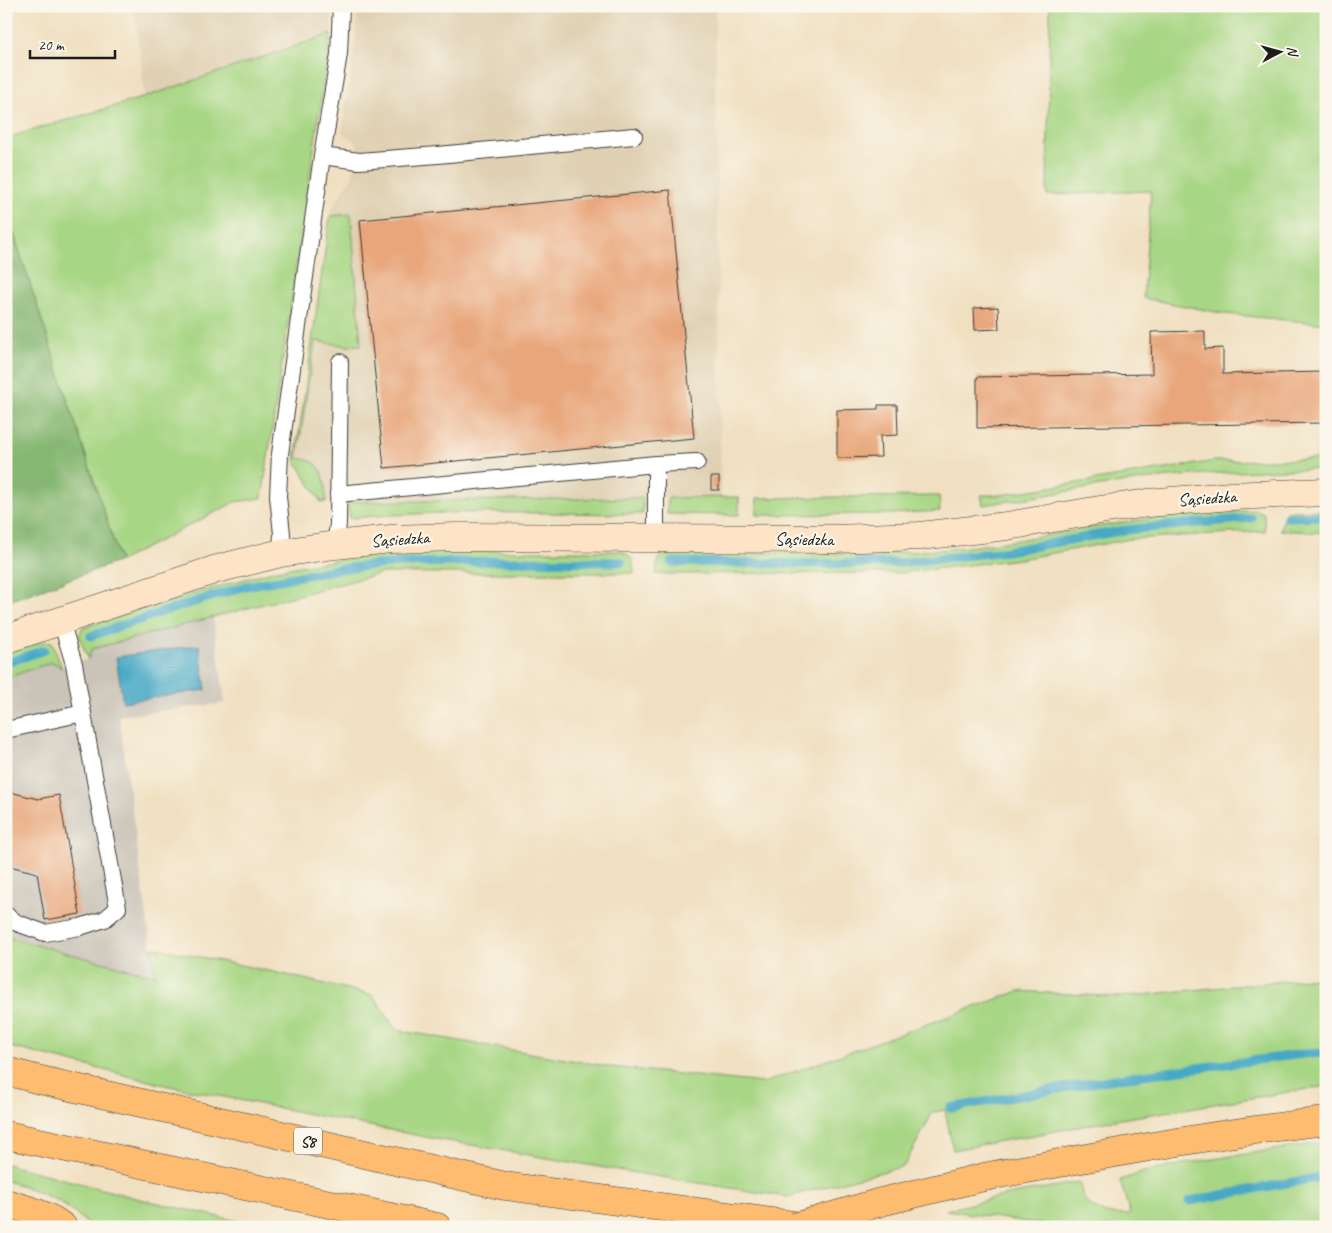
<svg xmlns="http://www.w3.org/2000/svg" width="1332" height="1233" viewBox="0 0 1332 1233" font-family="Caveat,sans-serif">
  <rect width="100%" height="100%" fill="#fbf7ec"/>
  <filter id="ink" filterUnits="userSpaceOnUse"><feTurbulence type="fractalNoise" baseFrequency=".02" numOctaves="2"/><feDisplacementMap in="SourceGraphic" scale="10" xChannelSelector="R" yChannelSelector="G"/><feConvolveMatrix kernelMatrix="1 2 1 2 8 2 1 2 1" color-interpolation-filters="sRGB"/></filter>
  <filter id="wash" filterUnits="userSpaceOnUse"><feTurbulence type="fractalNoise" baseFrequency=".0096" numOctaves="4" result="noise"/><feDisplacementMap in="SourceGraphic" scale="20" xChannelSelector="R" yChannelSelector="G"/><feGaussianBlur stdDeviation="1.12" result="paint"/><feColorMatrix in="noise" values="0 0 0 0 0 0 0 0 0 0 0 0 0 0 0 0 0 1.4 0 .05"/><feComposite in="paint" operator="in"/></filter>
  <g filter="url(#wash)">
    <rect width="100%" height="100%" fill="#f0e0c1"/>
    <!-- built -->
    <g fill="#e0d1b4">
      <path d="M 134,6 L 332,6 L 331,34 L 145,97 Z"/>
      <path d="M 357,6 L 715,6 L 721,497 L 321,502 L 295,460 L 331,209 L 352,177 L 355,161 L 357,143 L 342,132 L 356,34 Z"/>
    </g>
    <!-- industrial -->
    <path fill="#c9c3b8" d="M 213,617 L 225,703 L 119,716 L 155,976 L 6,937 L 6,678 L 52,662 L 62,668 L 87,659 L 92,649 Z"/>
    <!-- green -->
    <g fill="#a7d684" stroke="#627950">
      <path d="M 1050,6 L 1326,6 L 1326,324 L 1226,314 L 1143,298 L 1151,191 L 1047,195 Z"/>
      <path d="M 331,34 L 262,498 L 235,502 L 120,561 L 6,210 L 6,138 L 145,97 Z"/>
      <path d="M 351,214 L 361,345 L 348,346 L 315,341 L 297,458 C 301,459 306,459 310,461 C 326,467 325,487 326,502 L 321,502 L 295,460 L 330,216 Z"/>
      <path d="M 1326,459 L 1326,469 C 1274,470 1222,472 1170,477 C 1108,483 1046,496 983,505 L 981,495 L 1000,495 L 1215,461 Z"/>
      <path d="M 939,496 L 940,511 L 890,514 L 757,515 L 757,498 Z"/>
      <path d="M 739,497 L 739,515 L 667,514 L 668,498 Z"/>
      <path d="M 643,498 L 643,514 C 545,514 448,509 350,518 L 347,502 Z"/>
      <path d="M 1257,510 L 1264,514 L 1265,531 L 1131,539 L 1020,559 L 898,573 L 656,574 C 657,560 659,555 673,551 C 765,552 858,557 949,549 C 1011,543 1072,530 1133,521 C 1174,515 1216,512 1257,510 Z"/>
      <path d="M 1326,510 L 1326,533 L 1280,530 L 1286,511 Z"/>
      <path d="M 439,551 L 621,551 C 633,557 633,561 634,573 L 382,573 L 92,649 L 88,659 L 79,636 L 82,628 L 158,604 L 276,570 L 369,555 Z"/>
      <path d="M 45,641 L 52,642 L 62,668 L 52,662 L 6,678 L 6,654 Z"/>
      <path d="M 6,937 L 155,976 L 152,947 L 274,972 L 373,995 L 396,1030 L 612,1067 L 763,1083 L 1019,991 L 1120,997 L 1326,977 L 1326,1086 L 1115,1120 L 953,1150 L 945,1110 L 933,1112 L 904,1166 L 787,1197 L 629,1172 L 430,1138 L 169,1086 L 6,1046 Z"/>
      <path d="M 1326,1142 L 1326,1227 L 1060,1227 L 946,1210 L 1007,1195 L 1079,1182 C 1081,1188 1082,1197 1086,1201 C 1097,1214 1115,1216 1130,1214 L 1120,1180 L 1144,1172 L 1193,1162 Z"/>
      <path d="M 6,1164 L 140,1199 L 264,1227 L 92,1227 L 59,1201 L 21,1185 L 6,1181 Z"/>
    </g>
    <!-- forest -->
    <path fill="#85b772" stroke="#506a47" d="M 6,210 L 120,561 L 6,602 Z"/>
    <!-- water -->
    <path fill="#46a8c6" stroke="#316271" d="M 199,645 L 206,690 L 123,702 L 116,657 Z"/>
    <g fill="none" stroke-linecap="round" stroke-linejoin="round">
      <!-- stream -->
      <g stroke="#46a8c6" stroke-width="9">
        <path d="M 1287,517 L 1326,516"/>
        <path d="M 671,562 L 824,564 L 900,563 L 1007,551 L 1126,530 L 1251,518"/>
        <path d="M 91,636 L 156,614 L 246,586 L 338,569 L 397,563 L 503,561 L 621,562"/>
        <path d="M 6,663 L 44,650"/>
        <path d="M 950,1108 L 1120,1078 L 1303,1054 L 1326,1053"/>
        <path d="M 1189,1201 L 1326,1176"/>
      </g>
    </g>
    <g id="blocks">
      <!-- building -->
      <g fill="#e8a67a">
        <path d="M 670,190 L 694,438 L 384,468 L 360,220 Z"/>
        <path d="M 998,307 L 999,329 L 975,330 L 974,308 Z"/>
        <path d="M 1205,331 L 1205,349 L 1223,348 L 1223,374 L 1326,372 L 1326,423 L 977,428 L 977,377 L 1152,374 L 1151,332 Z"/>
        <path d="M 878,405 L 897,405 L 898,435 L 880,436 L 881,457 L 837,458 L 837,410 L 878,409 Z"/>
        <rect x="711" y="477" width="8" height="13"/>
        <path d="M 6,791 L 38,799 L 59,795 L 80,914 L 45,920 L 37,873 L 6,865 Z"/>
      </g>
    </g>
  </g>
  <g filter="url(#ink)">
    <use href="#blocks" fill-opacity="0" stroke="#3c3935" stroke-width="1"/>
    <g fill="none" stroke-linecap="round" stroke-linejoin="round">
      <!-- lane casing -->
      <g stroke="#3c3935" stroke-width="18">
        <g id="lane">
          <path d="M 322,156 L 359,161 L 438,155 L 634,136"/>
          <path d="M 338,494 L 656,464 L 697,462"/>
          <path d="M 656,537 L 656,464"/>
          <path d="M 335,545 L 338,524 L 340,362"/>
          <path d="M 281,553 L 282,534 L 278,496 L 280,454 L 322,156 L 339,54 L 341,6"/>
          <path d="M 6,730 L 83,713"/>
          <path d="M 6,915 L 17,923 L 45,933 L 80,927 L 105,919 L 118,908 L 74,664 L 61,621"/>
        </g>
      </g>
      <!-- secondary casing -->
      <g stroke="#3c3935" stroke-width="29">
        <path id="secondary" d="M 6,639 L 217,569 L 281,553 L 335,545 L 391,539 L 457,537 L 834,539 L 920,536 L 1007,526 L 1100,510 L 1148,503 L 1231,496 L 1326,492"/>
      </g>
      <!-- primary casing -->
      <g stroke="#3c3935" stroke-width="29">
        <path id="primary" d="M 6,1203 C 25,1209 48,1214 63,1227"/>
      </g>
      <!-- highway casing -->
      <g stroke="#3c3935" stroke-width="29">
        <g id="highway">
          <path d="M 6,1071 L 36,1079 L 505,1186 L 809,1227"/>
          <path d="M 6,1135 L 437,1227"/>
          <path d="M 984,1177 C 1097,1156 1211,1134 1326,1121"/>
        </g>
      </g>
      <!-- lane -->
      <use href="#lane" stroke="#fff" stroke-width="16"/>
      <!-- secondary -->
      <use href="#secondary" stroke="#fee4c6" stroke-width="28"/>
      <!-- primary -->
      <use href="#primary" stroke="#fdbc70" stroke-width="28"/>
      <!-- highway -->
      <use href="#highway" stroke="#fdbc70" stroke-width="28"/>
      <!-- highway-bridge casing -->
      <g stroke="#3c3935" stroke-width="29" stroke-linecap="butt">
        <path id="highway-bridge" d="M 795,1227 L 881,1202 L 984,1177"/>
      </g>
      <!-- highway-bridge -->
      <use href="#highway-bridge" stroke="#fdbc70" stroke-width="28"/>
    </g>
  </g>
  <g text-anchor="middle" stroke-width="4.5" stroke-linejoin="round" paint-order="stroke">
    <!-- shield labels -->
    <rect fill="#fbf7ec" stroke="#5f5e5a" stroke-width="1" x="294" y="1127.5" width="28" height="27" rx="4"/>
    <g font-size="16" font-weight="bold" fill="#1c1c1c">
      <text x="308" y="1147">S8</text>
    </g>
    <!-- street labels -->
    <g font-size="18" fill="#1c1c1c" stroke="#fbf7ec">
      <text transform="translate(1207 498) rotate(-4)" y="6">Sąsiedzka</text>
      <text transform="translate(400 539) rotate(-4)" y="6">Sąsiedzka</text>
      <text x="804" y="545">Sąsiedzka</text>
    </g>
  </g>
  <!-- margin -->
  <rect width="1332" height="1233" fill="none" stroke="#fbf7ec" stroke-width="25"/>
  <!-- north arrow -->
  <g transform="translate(1280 52) rotate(84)" stroke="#fbf7ec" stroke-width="4" paint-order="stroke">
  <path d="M0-4L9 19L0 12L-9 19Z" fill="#1c1c1c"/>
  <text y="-8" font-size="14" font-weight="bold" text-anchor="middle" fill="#1c1c1c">N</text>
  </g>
  <!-- scale -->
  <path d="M30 50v8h85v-8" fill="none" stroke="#1c1c1c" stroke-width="2.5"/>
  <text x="38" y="50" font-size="15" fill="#1c1c1c" stroke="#fbf7ec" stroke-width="4" paint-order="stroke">20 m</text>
</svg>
